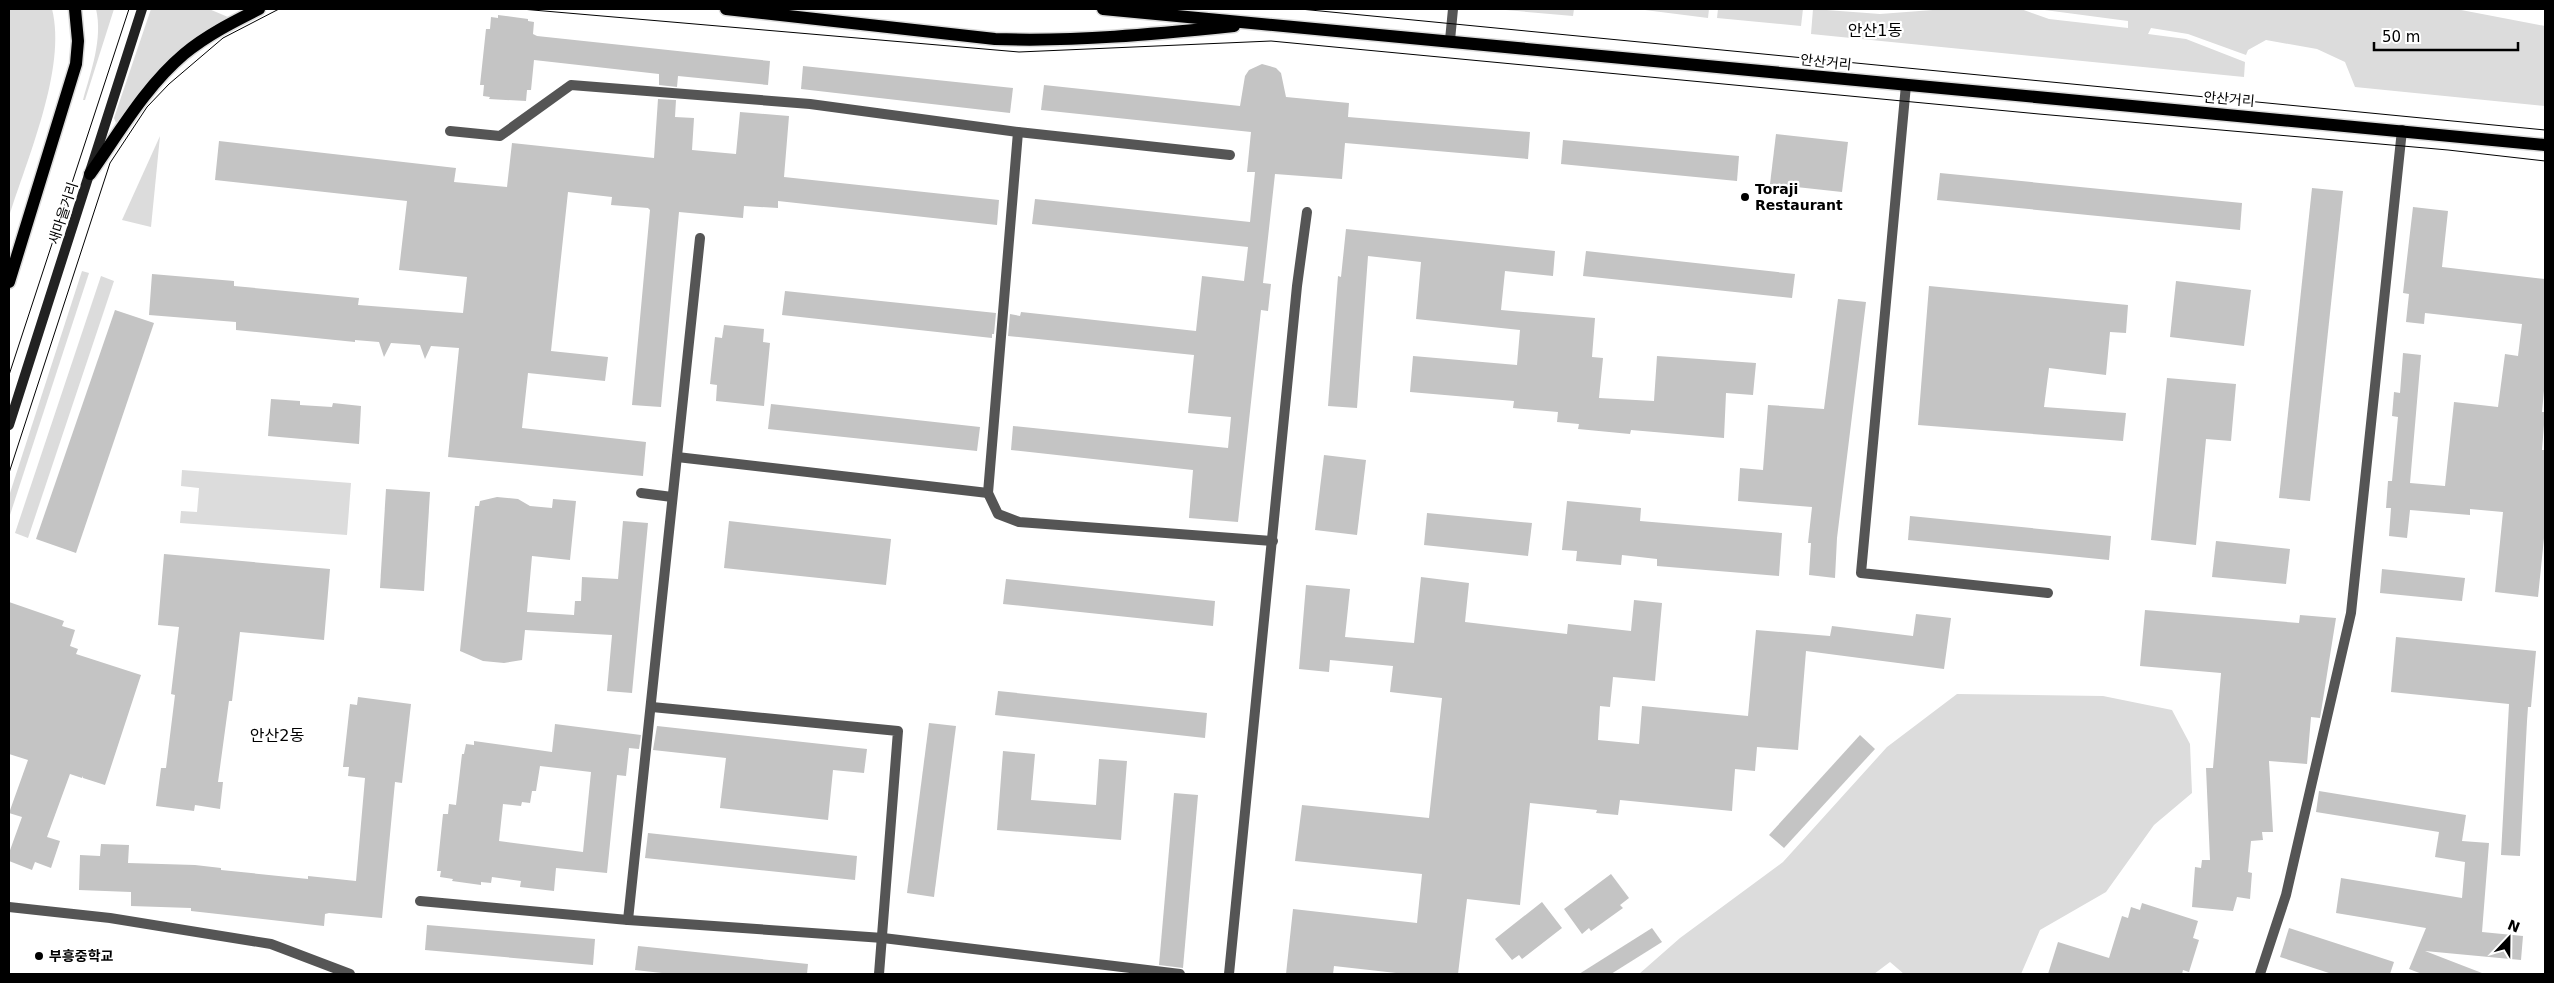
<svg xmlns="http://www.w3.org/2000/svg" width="2554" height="983" viewBox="0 0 2554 983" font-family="'DejaVu Sans','Noto Sans KR',sans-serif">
  <rect width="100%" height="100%" fill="#fff"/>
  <!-- green -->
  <g fill="#dcdcdc">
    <path d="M 9,9 L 52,9 C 67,68 27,159 9,217 Z"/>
    <path d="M 96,9 L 114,9 L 85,100 L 83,100 C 91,71 103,39 96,9 Z"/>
    <path d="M 151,9 L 209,9 L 228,17 L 116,123 L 114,118 Z"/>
    <path d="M 1494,9 L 1574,9 L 1573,16 Z"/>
    <path d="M 1637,9 L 1709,9 L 1708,18 Z"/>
    <path d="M 1718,9 L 1803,9 L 1801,26 L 1717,18 Z"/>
    <path d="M 1813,9 L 1880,14 L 1946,9 L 2021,9 L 2049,19 L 2128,28 L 2128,21 L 2037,9 L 2456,9 L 2545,26 L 2545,106 L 2355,87 L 2345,62 L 2317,49 L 2266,40 L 2248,50 L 2246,55 L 2188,34 L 2151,28 L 2148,34 L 2186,39 L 2245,62 L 2244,77 L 1811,34 Z"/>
    <path d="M 160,136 L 151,227 L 122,220 Z"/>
    <path d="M 82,271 L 89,273 L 9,518 L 9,496 Z"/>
    <path d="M 101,276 L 114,281 L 28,538 L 15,533 Z"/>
    <path d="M 182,470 L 351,483 L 347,535 L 180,523 L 181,511 L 197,512 L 199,488 L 181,486 Z"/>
    <path d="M 1957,694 L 2103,696 L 2172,710 L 2190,744 L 2192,793 L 2154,825 L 2106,892 L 2040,930 L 2021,974 L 1904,974 L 1890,962 L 1874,974 L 1639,974 L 1680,938 L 1783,862 L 1887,747 Z"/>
  </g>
  <!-- building -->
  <g fill="#c4c4c4" fill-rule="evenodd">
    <path d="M 498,15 L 528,19 L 528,21 L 534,22 L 533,34 L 537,36 L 770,61 L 768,85 L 678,76 L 677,87 L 659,85 L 659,74 L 534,60 L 531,90 L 527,90 L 526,101 L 489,99 L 490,97 L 483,96 L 484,85 L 480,85 L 486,29 L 490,29 L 491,17 L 498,18 Z"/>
    <path d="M 1262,64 L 1276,68 L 1281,73 L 1286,97 L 1349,103 L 1348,117 L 1530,132 L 1528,159 L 1345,143 L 1342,179 L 1275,174 L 1263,283 L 1271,284 L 1268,311 L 1261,310 L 1238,522 L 1189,518 L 1193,470 L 1011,450 L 1013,426 L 1228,448 L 1231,417 L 1188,413 L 1194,355 L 1008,336 L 1010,314 L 1020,316 L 1021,312 L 1196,331 L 1202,276 L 1244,281 L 1248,247 L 1032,224 L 1035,199 L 1250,222 L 1255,172 L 1247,172 L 1251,132 L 1041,110 L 1044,85 L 1240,106 L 1245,76 L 1249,70 Z"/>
    <path d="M 803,66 L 1013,88 L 1010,113 L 801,89 Z"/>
    <path d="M 658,99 L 676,100 L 675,117 L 694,118 L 692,150 L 736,154 L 740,112 L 789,116 L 784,177 L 999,200 L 997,225 L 778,201 L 778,208 L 744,206 L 743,218 L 679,212 L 661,407 L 632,405 L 650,210 L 648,208 L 611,205 L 612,197 L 568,192 L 551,351 L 608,357 L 605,381 L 528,373 L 522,428 L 646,442 L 643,476 L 448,457 L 459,348 L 431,346 L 425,359 L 420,345 L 391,343 L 384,357 L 379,342 L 355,340 L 355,342 L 236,330 L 236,322 L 149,315 L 152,274 L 234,281 L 234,286 L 359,298 L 358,305 L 463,313 L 467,277 L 399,270 L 407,201 L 215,180 L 219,141 L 456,168 L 454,182 L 507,187 L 512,143 L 654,158 Z"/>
    <path d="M 1776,134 L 1848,142 L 1842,192 L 1770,184 Z"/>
    <path d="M 1563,140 L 1739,156 L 1737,181 L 1561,164 Z"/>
    <path d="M 1940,173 L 2242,203 L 2240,230 L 1937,200 Z"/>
    <path d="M 2312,188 L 2343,191 L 2310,501 L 2279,498 Z"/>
    <path d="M 2413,207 L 2448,211 L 2442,267 L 2545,279 L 2545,380 L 2542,412 L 2545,412 L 2542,450 L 2545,450 L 2545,528 L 2538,597 L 2495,592 L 2503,512 L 2470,509 L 2470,515 L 2410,510 L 2407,538 L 2389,536 L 2391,508 L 2386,508 L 2388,481 L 2392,481 L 2398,417 L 2392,416 L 2394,392 L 2400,393 L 2403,353 L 2421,355 L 2410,483 L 2445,486 L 2454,402 L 2498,407 L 2505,354 L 2518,356 L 2522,324 L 2425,313 L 2424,324 L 2406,322 L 2409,294 L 2403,293 Z"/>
    <path d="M 1346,229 L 1555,251 L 1553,276 L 1505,271 L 1501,310 L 1595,318 L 1592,357 L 1603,358 L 1599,398 L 1654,401 L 1657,356 L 1756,363 L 1753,395 L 1726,393 L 1724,438 L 1631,430 L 1630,434 L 1578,429 L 1579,424 L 1557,422 L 1558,412 L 1513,408 L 1514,401 L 1410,392 L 1413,356 L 1517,365 L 1520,330 L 1416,319 L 1421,262 L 1368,256 L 1357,408 L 1328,406 L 1338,276 L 1341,277 Z"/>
    <path d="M 1586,251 L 1795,274 L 1792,298 L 1583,276 Z"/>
    <path d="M 2176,281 L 2251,290 L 2244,346 L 2170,337 Z"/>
    <path d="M 1929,286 L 2128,305 L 2126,333 L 2110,332 L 2106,375 L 2049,368 L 2044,407 L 2126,413 L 2123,441 L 1918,425 Z"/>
    <path d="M 785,291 L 996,313 L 994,334 L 992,334 L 992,338 L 782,315 Z"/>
    <path d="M 1838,299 L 1866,302 L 1837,538 L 1835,578 L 1809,575 L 1811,543 L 1808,543 L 1812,507 L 1738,501 L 1740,468 L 1763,470 L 1768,405 L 1824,409 Z"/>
    <path d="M 115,310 L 154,323 L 76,553 L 36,539 Z"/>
    <path d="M 724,325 L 764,329 L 763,342 L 770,343 L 764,406 L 716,401 L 717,385 L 710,384 L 715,337 L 722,338 Z"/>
    <path d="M 2167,378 L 2236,384 L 2231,441 L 2206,439 L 2196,545 L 2151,540 Z"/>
    <path d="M 271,399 L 300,401 L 300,405 L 332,407 L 333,403 L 361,406 L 359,444 L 268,436 Z"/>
    <path d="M 771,404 L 980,427 L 977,451 L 768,429 Z"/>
    <path d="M 1324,455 L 1366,460 L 1357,535 L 1315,530 Z"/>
    <path d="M 386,489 L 430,492 L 424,591 L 380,588 Z"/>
    <path d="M 497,497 L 518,499 L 530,506 L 552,508 L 553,499 L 576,501 L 570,560 L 532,556 L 527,612 L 574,615 L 575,601 L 581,601 L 582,577 L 618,579 L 623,521 L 648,523 L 632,693 L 607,691 L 612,635 L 525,630 L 522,660 L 504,663 L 483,661 L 460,651 L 475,506 L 479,506 L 480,501 Z"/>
    <path d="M 1567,501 L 1641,508 L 1640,521 L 1782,533 L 1779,576 L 1657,566 L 1657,559 L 1622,555 L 1621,565 L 1576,561 L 1577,551 L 1562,550 Z"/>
    <path d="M 1427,513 L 1532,523 L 1528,556 L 1424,545 Z"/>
    <path d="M 1910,516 L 2111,536 L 2109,560 L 1908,540 Z"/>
    <path d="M 729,521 L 891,539 L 886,585 L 724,568 Z"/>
    <path d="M 2216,541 L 2290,549 L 2286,584 L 2212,577 Z"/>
    <path d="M 164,554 L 330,569 L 324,640 L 240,632 L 232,701 L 229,701 L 218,782 L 223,782 L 220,809 L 195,805 L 194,811 L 156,806 L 161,768 L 166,768 L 175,695 L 171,694 L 179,627 L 158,625 Z"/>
    <path d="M 2382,569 L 2465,578 L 2462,601 L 2380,593 Z"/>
    <path d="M 1421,577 L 1469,583 L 1465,622 L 1567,634 L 1568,624 L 1631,631 L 1634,600 L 1662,603 L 1655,681 L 1613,677 L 1610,707 L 1600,706 L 1598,740 L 1639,744 L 1642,706 L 1748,716 L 1756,630 L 1830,636 L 1832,626 L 1913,636 L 1916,614 L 1951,618 L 1944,669 L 1806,651 L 1798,750 L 1757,747 L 1755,771 L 1735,769 L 1732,811 L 1620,800 L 1618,815 L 1596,813 L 1597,810 L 1530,803 L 1520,905 L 1467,899 L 1458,974 L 1405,974 L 1334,966 L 1333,974 L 1286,974 L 1293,909 L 1417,923 L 1422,874 L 1295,861 L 1302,805 L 1429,818 L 1442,698 L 1390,692 L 1393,666 L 1330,660 L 1329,672 L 1299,669 L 1306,585 L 1350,589 L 1345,637 L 1414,643 Z"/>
    <path d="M 1006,579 L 1215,601 L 1213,626 L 1003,604 Z"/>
    <path d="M 9,602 L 64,621 L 62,626 L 75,630 L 70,646 L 78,649 L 76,654 L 141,675 L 105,785 L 83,778 L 83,776 L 82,778 L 70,774 L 47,837 L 60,841 L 51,868 L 35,862 L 32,870 L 9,861 L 9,853 L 22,817 L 9,813 L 28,760 L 9,754 Z"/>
    <path d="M 2145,610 L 2299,623 L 2300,615 L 2336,618 L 2320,718 L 2311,717 L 2307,764 L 2269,761 L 2273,832 L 2262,832 L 2263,840 L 2251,841 L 2248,872 L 2252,873 L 2250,899 L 2237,897 L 2233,911 L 2192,907 L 2195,867 L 2201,868 L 2202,860 L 2210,860 L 2206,768 L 2213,768 L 2221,673 L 2140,666 Z"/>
    <path d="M 2396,637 L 2536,651 L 2531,707 L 2528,707 L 2527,721 L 2520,856 L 2501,855 L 2509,704 L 2391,692 Z"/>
    <path d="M 998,691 L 1207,713 L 1205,738 L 995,715 Z"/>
    <path d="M 358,697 L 411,704 L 402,783 L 395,782 L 382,918 L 329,913 L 325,914 L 324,926 L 191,911 L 191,908 L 131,906 L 131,892 L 79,890 L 80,855 L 100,856 L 101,844 L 129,845 L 128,863 L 195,865 L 221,868 L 221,870 L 308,879 L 308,876 L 356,881 L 365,778 L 348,776 L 349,767 L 343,767 L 350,704 L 357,705 Z"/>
    <path d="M 929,723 L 956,726 L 934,897 L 907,893 Z"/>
    <path d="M 555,724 L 641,735 L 639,749 L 629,748 L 626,776 L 617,775 L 607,873 L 556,868 L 554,891 L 520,887 L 521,881 L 492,877 L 491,883 L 481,882 L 481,885 L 452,881 L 453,879 L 440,877 L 441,871 L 437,871 L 443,814 L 448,814 L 449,804 L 456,805 L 462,754 L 464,754 L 466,744 L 474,745 L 474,741 L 552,752 ZM 540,766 L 591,772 L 583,852 L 499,841 L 503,804 L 521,806 L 522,802 L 530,803 L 532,791 L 536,791 Z"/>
    <path d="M 657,726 L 867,749 L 864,773 L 833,770 L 828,820 L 720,808 L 726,758 L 653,750 Z"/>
    <path d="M 1860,735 L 1875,749 L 1784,848 L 1769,835 Z"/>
    <path d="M 1003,751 L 1035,754 L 1031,800 L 1096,805 L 1099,759 L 1127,761 L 1121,840 L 997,830 Z"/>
    <path d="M 2319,791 L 2466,815 L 2462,841 L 2489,843 L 2482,932 L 2523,936 L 2521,960 L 2425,951 L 2482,973 L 2422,974 L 2409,969 L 2426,928 L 2336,913 L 2341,878 L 2462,898 L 2465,862 L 2435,857 L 2439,832 L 2316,812 Z"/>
    <path d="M 1174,793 L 1198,795 L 1183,968 L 1159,965 Z"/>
    <path d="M 648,833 L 857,856 L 855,880 L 645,858 Z"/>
    <path d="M 1611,874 L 1629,898 L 1620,905 L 1623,908 L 1591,931 L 1589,928 L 1582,934 L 1564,909 Z"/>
    <path d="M 1542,902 L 1562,928 L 1522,959 L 1519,955 L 1512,960 L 1495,939 Z"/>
    <path d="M 2142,903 L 2198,921 L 2193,938 L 2199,940 L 2189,972 L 2183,970 L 2182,974 L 2048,974 L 2058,942 L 2109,958 L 2122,916 L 2128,918 L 2131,907 L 2140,910 Z"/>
    <path d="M 427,925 L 595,939 L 593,965 L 425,950 Z"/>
    <path d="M 1652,928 L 1662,942 L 1611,974 L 1579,974 Z"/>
    <path d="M 2289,928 L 2394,962 L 2390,974 L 2332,974 L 2280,957 Z"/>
    <path d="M 638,946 L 808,964 L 807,974 L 671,974 L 635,970 Z"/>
  </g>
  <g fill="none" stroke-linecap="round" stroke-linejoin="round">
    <!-- primary casing -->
    <g stroke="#dbdbdb" stroke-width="15">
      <g id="primary">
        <path d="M 726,9 L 995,39 C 1075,42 1155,34 1234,26"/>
        <path d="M 1103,9 L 2545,145"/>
        <path d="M 90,174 C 119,133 145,87 184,54 C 207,35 233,22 259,9"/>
        <path d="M 9,282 L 76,64 L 78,41 L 75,9"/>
      </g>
    </g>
    <!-- minor -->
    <g stroke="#555" stroke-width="10">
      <path d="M 1450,40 L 1453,9"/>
      <path d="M 1906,85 L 1861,573 L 2048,593"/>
      <path d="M 450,131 L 500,136 L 571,85 L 810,104 L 1018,132 L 1230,155"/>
      <path d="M 1018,132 L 988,493 L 998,514 L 1019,522 L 1273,541"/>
      <path d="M 677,457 L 988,493"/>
      <path d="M 641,493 L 672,497"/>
      <path d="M 652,707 L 898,731 L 879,974"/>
      <path d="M 420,901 L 628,920 L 883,938 L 1180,974"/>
      <path d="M 9,907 L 110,918 L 271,944 L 350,974"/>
      <path d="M 628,920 L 700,238"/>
    </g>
    <!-- tertiary -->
    <g stroke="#555" stroke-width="10">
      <path d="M 1229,974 L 1297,286 L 1307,212"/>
      <path d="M 2260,974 L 2286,895 L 2351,613 L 2402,130"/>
    </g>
    <!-- secondary -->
    <path stroke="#222" stroke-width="10" d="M 9,425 L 142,9"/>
    <!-- primary -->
    <use href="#primary" stroke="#000" stroke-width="12"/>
    <!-- tram -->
    <g stroke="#000" stroke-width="1">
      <path d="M 521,9 L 1019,52 L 1271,41 L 2039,114 L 2448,150 L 2545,161"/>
      <path d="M 1300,9 L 2545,130"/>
      <path d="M 9,375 L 129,9"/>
      <path d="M 9,473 L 110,163 L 147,107 L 169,84 L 223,38 L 279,9"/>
    </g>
  </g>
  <!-- markers -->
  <g fill="#000" stroke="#fff" stroke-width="2">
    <circle cx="1745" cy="197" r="5"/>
    <circle cx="39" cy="956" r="5"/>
  </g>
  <g text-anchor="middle" stroke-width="4.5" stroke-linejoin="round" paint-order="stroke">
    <!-- street labels -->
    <g font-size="14" fill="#000" stroke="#fff">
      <text transform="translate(1826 62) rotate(6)" y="5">안산거리</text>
      <text transform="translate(2229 99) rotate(5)" y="5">안산거리</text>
      <text transform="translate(63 213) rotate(-72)" y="5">새마을거리</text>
    </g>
    <!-- poi labels -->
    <g font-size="14" font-weight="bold" fill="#000" stroke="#fff" text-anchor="start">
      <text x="1755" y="194">Toraji<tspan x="1755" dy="16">Restaurant</tspan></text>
      <text x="49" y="961">부흥중학교</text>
    </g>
    <!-- quarter labels -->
    <g font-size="16" fill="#000" stroke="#fff">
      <text x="1875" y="36">안산1동</text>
      <text x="277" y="741">안산2동</text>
    </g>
  </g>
  <!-- border -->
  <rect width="2554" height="983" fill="none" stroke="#000000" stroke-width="20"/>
  <!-- north arrow -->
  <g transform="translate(2509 938) rotate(22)" stroke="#ffffff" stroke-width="4" paint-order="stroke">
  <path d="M0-4L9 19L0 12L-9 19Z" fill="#000000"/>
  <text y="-8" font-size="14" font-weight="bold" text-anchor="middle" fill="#000000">N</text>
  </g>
  <!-- scale -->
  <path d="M2374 42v8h144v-8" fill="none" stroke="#000000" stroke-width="2.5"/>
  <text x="2382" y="42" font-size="15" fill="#000000" stroke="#ffffff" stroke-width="4" paint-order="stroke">50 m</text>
</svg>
